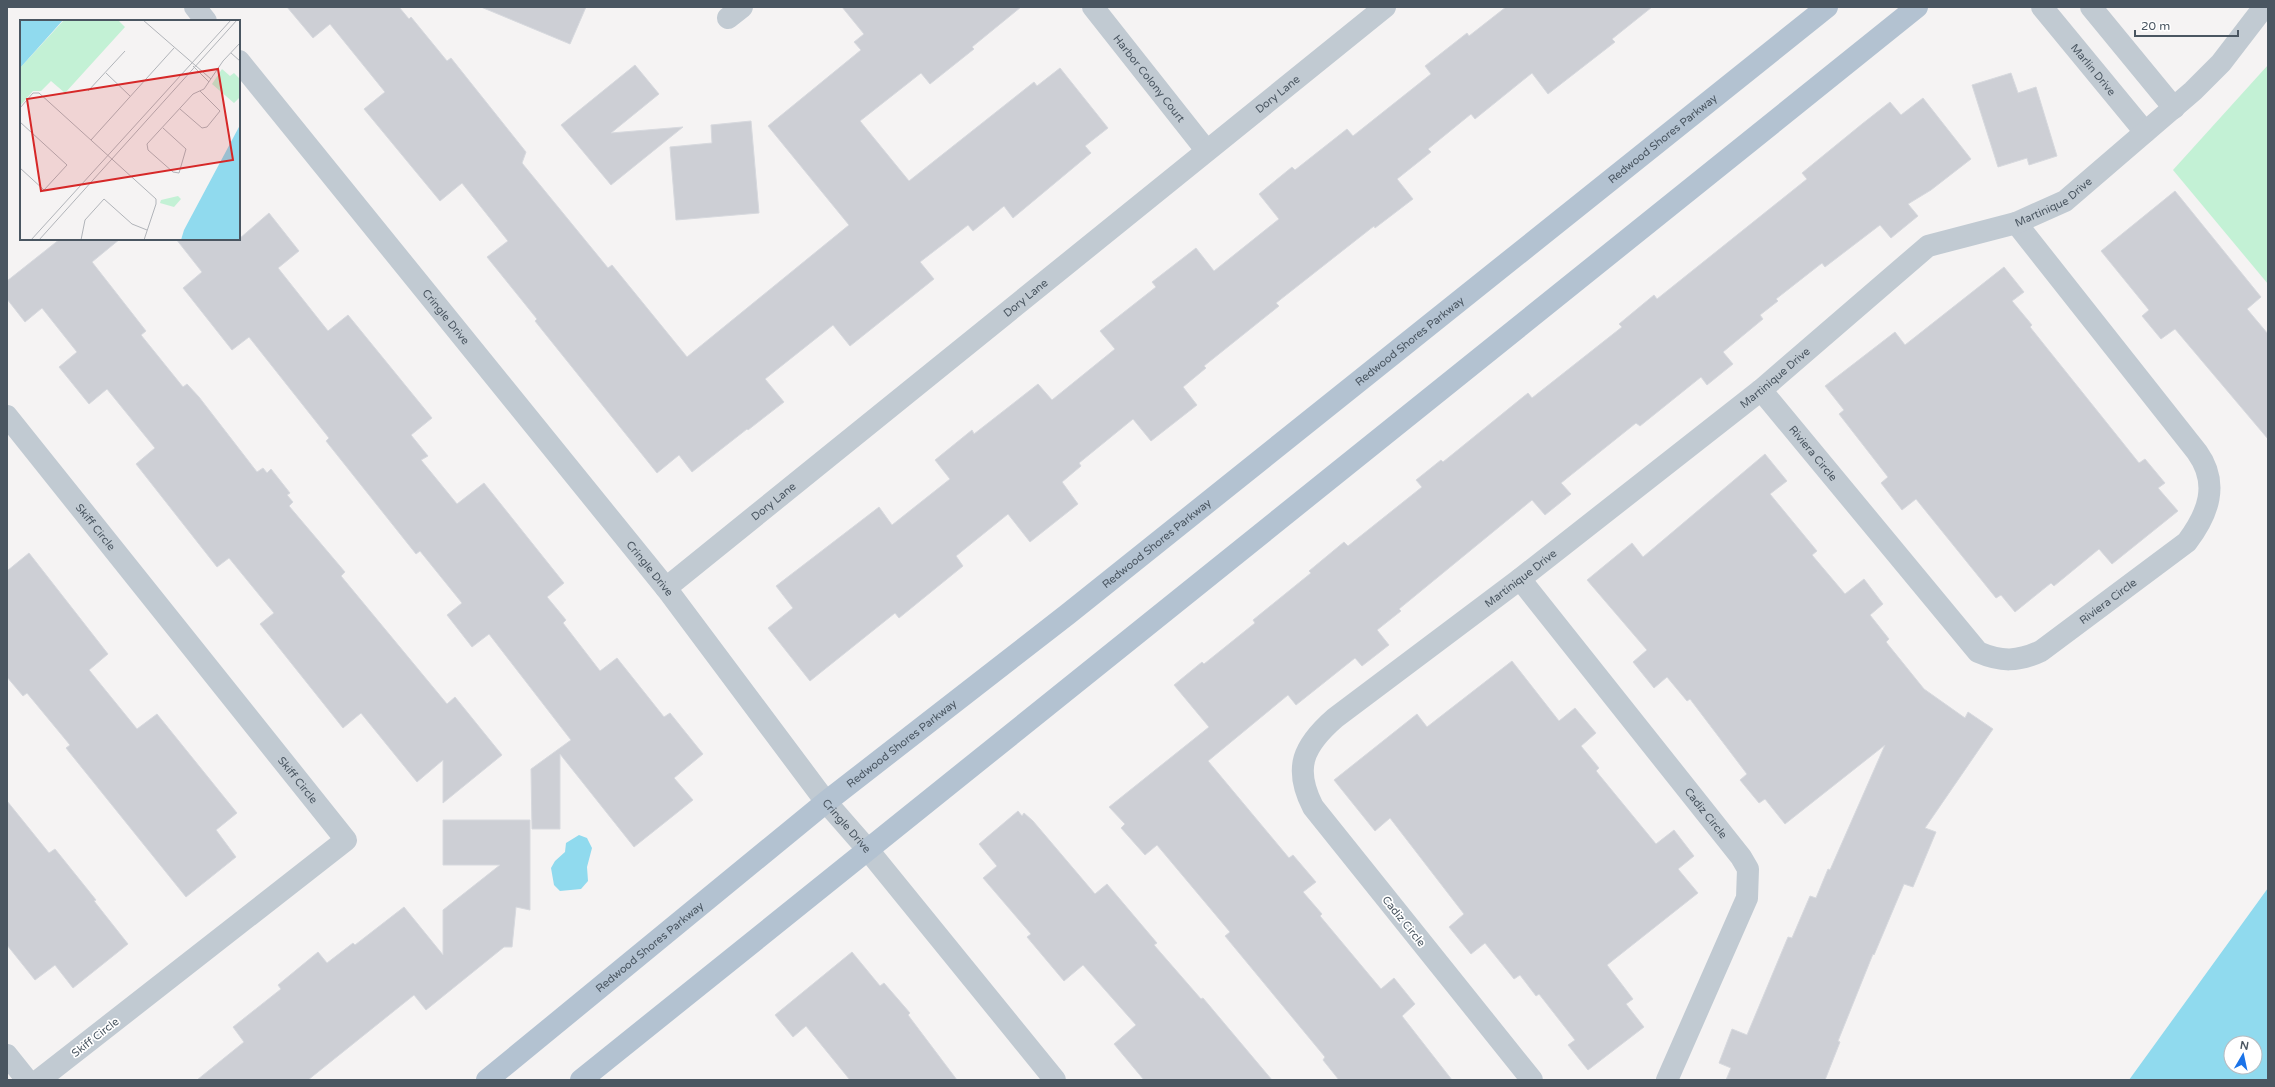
<svg xmlns="http://www.w3.org/2000/svg" width="2275" height="1087" viewBox="0 0 2275 1087" font-family="'Varela Round',sans-serif">
  <rect width="100%" height="100%" fill="#f5f3f3"/>
  <!-- green -->
  <path fill="#c3f1d5" d="M 2268,65 L 2268,284 L 2173,170 Z"/>
  <!-- water -->
  <g fill="#90daee" fill-rule="evenodd">
    <path d="M 579,835 L 587,838 L 592,848 L 587,867 L 588,881 L 581,889 L 560,891 L 554,885 L 551,868 L 555,861 L 565,852 L 566,843 Z"/>
    <path d="M 2268,888 L 2268,1080 L 2129,1080 ZM 2231,1043 L 2255,1043 L 2255,1067 L 2231,1067 Z"/>
  </g>
  <!-- building -->
  <g fill="#cdcfd5" stroke="#d7d9de">
    <path d="M 287,7 L 399,7 L 409,19 L 411,17 L 447,61 L 451,58 L 526,152 L 522,163 L 608,268 L 612,265 L 687,357 L 849,225 L 768,126 L 861,50 L 854,42 L 864,34 L 842,7 L 1021,7 L 972,47 L 974,49 L 930,84 L 921,73 L 860,121 L 909,181 L 1034,82 L 1037,86 L 1060,68 L 1108,128 L 1085,146 L 1091,153 L 1013,218 L 1004,206 L 973,231 L 968,225 L 920,262 L 934,279 L 850,346 L 833,325 L 765,379 L 784,402 L 748,430 L 747,429 L 692,472 L 679,455 L 657,473 L 535,321 L 537,319 L 487,257 L 508,241 L 462,183 L 440,201 L 364,109 L 385,92 L 330,24 L 313,38 Z"/>
    <path d="M 481,7 L 586,7 L 570,44 Z"/>
    <path d="M 1506,7 L 1652,7 L 1612,39 L 1615,42 L 1548,94 L 1532,73 L 1475,119 L 1471,114 L 1428,149 L 1431,152 L 1397,179 L 1413,199 L 1375,228 L 1374,226 L 1276,303 L 1279,306 L 1204,366 L 1206,368 L 1183,387 L 1197,405 L 1151,441 L 1133,419 L 1079,463 L 1081,466 L 1062,482 L 1078,504 L 1030,542 L 1008,514 L 956,556 L 963,566 L 899,618 L 895,613 L 810,681 L 768,628 L 793,608 L 776,586 L 879,507 L 892,525 L 950,479 L 935,460 L 972,430 L 974,434 L 1038,384 L 1052,400 L 1115,349 L 1100,331 L 1156,287 L 1152,282 L 1196,248 L 1214,271 L 1279,219 L 1259,194 L 1292,167 L 1295,170 L 1347,129 L 1353,136 L 1431,74 L 1425,66 L 1467,33 L 1469,36 Z"/>
    <path d="M 635,65 L 659,94 L 611,133 L 683,127 L 611,185 L 561,125 Z"/>
    <path d="M 2011,73 L 2018,93 L 2036,87 L 2057,156 L 2029,165 L 2027,158 L 1998,167 L 1972,85 Z"/>
    <path d="M 1923,98 L 1971,159 L 1931,190 L 1908,204 L 1918,216 L 1891,238 L 1880,225 L 1825,267 L 1822,263 L 1776,299 L 1778,301 L 1760,315 L 1763,319 L 1723,352 L 1733,364 L 1707,385 L 1701,377 L 1640,426 L 1636,423 L 1561,483 L 1571,494 L 1545,515 L 1532,500 L 1399,609 L 1401,611 L 1377,630 L 1389,645 L 1362,666 L 1355,658 L 1296,705 L 1288,695 L 1208,761 L 1289,858 L 1293,855 L 1316,882 L 1303,892 L 1322,914 L 1320,916 L 1381,989 L 1394,978 L 1415,1004 L 1402,1016 L 1452,1080 L 1339,1080 L 1323,1060 L 1325,1057 L 1225,936 L 1230,932 L 1157,845 L 1145,855 L 1121,828 L 1125,824 L 1109,807 L 1209,727 L 1174,685 L 1202,662 L 1204,664 L 1255,623 L 1253,620 L 1311,573 L 1309,571 L 1344,542 L 1348,546 L 1422,487 L 1416,480 L 1441,460 L 1443,462 L 1528,393 L 1532,398 L 1622,327 L 1619,324 L 1654,295 L 1657,299 L 1807,179 L 1802,173 L 1862,124 L 1890,102 L 1901,115 Z"/>
    <path d="M 751,121 L 759,213 L 676,220 L 670,147 L 712,143 L 711,125 Z"/>
    <path d="M 2175,191 L 2261,297 L 2247,309 L 2268,334 L 2268,439 L 2175,329 L 2161,339 L 2142,316 L 2149,310 L 2101,251 Z"/>
    <path d="M 269,213 L 299,251 L 278,268 L 328,331 L 348,315 L 432,418 L 411,435 L 428,456 L 421,460 L 457,504 L 484,483 L 564,583 L 547,597 L 566,620 L 563,623 L 600,671 L 617,658 L 664,717 L 670,713 L 703,754 L 674,778 L 693,800 L 634,847 L 560,754 L 560,829 L 532,829 L 531,769 L 571,740 L 489,634 L 472,647 L 447,615 L 462,603 L 420,551 L 416,554 L 326,441 L 329,438 L 249,337 L 232,350 L 183,288 L 202,272 L 176,239 L 239,239 Z"/>
    <path d="M 60,239 L 120,239 L 92,262 L 146,331 L 141,335 L 183,387 L 187,384 L 199,397 L 257,472 L 263,468 L 267,473 L 271,469 L 290,493 L 287,495 L 293,502 L 289,506 L 345,572 L 341,576 L 447,704 L 455,697 L 502,755 L 443,803 L 443,760 L 417,782 L 361,713 L 343,728 L 260,624 L 274,613 L 229,558 L 217,567 L 136,464 L 155,448 L 107,389 L 89,404 L 59,367 L 77,352 L 42,308 L 25,322 L 7,299 L 7,281 Z"/>
    <path d="M 2004,267 L 2024,292 L 2012,301 L 2032,325 L 2030,327 L 2139,463 L 2145,459 L 2165,483 L 2158,488 L 2178,511 L 2112,564 L 2099,549 L 2054,586 L 2051,583 L 2015,612 L 2001,595 L 1996,598 L 1916,499 L 1902,510 L 1881,483 L 1888,477 L 1839,414 L 1844,410 L 1825,386 L 1895,332 L 1905,345 Z"/>
    <path d="M 1765,454 L 1787,481 L 1770,494 L 1817,551 L 1812,555 L 1845,594 L 1864,579 L 1883,604 L 1870,615 L 1889,639 L 1886,642 L 1924,689 L 1965,718 L 1968,712 L 1993,729 L 1925,828 L 1936,832 L 1913,887 L 1904,884 L 1874,955 L 1873,954 L 1838,1041 L 1840,1042 L 1825,1080 L 1726,1080 L 1731,1068 L 1719,1063 L 1732,1029 L 1747,1035 L 1788,937 L 1792,938 L 1810,896 L 1816,898 L 1828,869 L 1830,870 L 1885,745 L 1785,824 L 1765,799 L 1759,803 L 1740,780 L 1747,774 L 1690,699 L 1687,701 L 1667,677 L 1654,688 L 1633,662 L 1647,650 L 1587,580 L 1632,543 L 1643,557 Z"/>
    <path d="M 29,553 L 108,654 L 89,670 L 137,729 L 157,714 L 237,813 L 216,830 L 236,857 L 186,897 L 66,748 L 70,745 L 27,693 L 23,696 L 7,677 L 7,571 Z"/>
    <path d="M 1512,661 L 1559,721 L 1575,708 L 1596,733 L 1581,746 L 1599,768 L 1596,771 L 1656,844 L 1674,830 L 1694,856 L 1678,869 L 1698,893 L 1607,965 L 1633,999 L 1626,1004 L 1644,1027 L 1588,1070 L 1568,1045 L 1575,1040 L 1539,994 L 1536,996 L 1520,975 L 1514,979 L 1485,943 L 1471,954 L 1449,927 L 1464,914 L 1390,818 L 1375,831 L 1334,780 L 1417,714 L 1427,727 Z"/>
    <path d="M 7,801 L 49,853 L 55,849 L 96,900 L 94,901 L 128,944 L 73,988 L 55,965 L 35,980 L 7,945 Z"/>
    <path d="M 1018,811 L 1022,816 L 1024,813 L 1033,821 L 1095,894 L 1107,884 L 1157,943 L 1154,945 L 1201,999 L 1203,998 L 1272,1080 L 1144,1080 L 1114,1044 L 1136,1025 L 1083,965 L 1064,981 L 1027,937 L 1031,934 L 983,878 L 997,866 L 979,844 Z"/>
    <path d="M 443,820 L 530,820 L 530,910 L 516,907 L 512,947 L 504,947 L 426,1010 L 414,995 L 308,1080 L 197,1080 L 244,1042 L 233,1027 L 281,989 L 278,985 L 318,952 L 327,963 L 353,943 L 355,945 L 404,907 L 443,955 L 443,910 L 500,865 L 443,865 Z"/>
    <path d="M 852,952 L 880,986 L 884,983 L 910,1013 L 908,1015 L 957,1080 L 850,1080 L 806,1026 L 793,1037 L 775,1015 Z"/>
  </g>
  <g fill="none" stroke-linecap="round" stroke-linejoin="round">
    <!-- minor -->
    <g stroke="#c1cad2" stroke-width="22">
      <path d="M 195,7 L 206,21"/>
      <path id="s1" d="M 1093,7 L 1206,150"/>
      <path id="s2" d="M 2042,7 L 2145,132"/>
      <path d="M 2091,7 L 2174,108"/>
      <path d="M 728,18 L 742,7"/>
      <path id="s3" d="M 239,61 L 666,588 L 826,802 L 868,850 L 1055,1080"/>
      <path id="s4" d="M 1761,390 L 1978,652 C 2001,662 2018,662 2041,651 L 2187,542 C 2208,514 2220,484 2197,452 L 2016,223"/>
      <path id="s5" d="M 7,416 L 346,840 L 39,1080"/>
      <path id="s6" d="M 1520,579 L 1741,857 L 1748,869 L 1747,898 L 1667,1080"/>
      <path id="s7" d="M 666,588 L 1385,7"/>
      <path d="M 7,1055 L 27,1080"/>
      <path id="s8" d="M 1532,1080 L 1313,807 C 1293,768 1303,746 1335,718 L 1520,579 L 1761,390 L 1928,246 L 2016,223 L 2065,201 L 2193,91 L 2221,63 L 2264,7"/>
    </g>
    <!-- major -->
    <g stroke="#b3c2d1" stroke-width="22">
      <path id="s9" d="M 487,1080 L 826,802 L 1068,614 L 1827,7"/>
      <path d="M 581,1080 L 1917,7"/>
    </g>
  </g>
  <g text-anchor="middle" stroke-width="3.5" stroke-linejoin="round" paint-order="stroke">
    <!-- street labels -->
    <g font-size="11" fill="#4a5661" stroke="#fff">
      <text dy="4" stroke="none"><textPath href="#s2" startOffset="81">Marlin Drive</textPath></text>
      <text dy="4" stroke="none"><textPath href="#s1" startOffset="91">Harbor Colony Court</textPath></text>
      <text dy="4" stroke="none"><textPath href="#s7" startOffset="786">Dory Lane</textPath></text>
      <text dy="4" stroke="none"><textPath href="#s9" startOffset="1506">Redwood Shores Parkway</textPath></text>
      <text dy="4" stroke="none"><textPath href="#s8" startOffset="1344">Martinique Drive</textPath></text>
      <text dy="4" stroke="none"><textPath href="#s7" startOffset="462">Dory Lane</textPath></text>
      <text dy="4" stroke="none"><textPath href="#s3" startOffset="329">Cringle Drive</textPath></text>
      <text dy="4" stroke="none"><textPath href="#s9" startOffset="1182">Redwood Shores Parkway</textPath></text>
      <text dy="4" stroke="none"><textPath href="#s8" startOffset="1008">Martinique Drive</textPath></text>
      <text dy="4" stroke="none"><textPath href="#s4" startOffset="82">Riviera Circle</textPath></text>
      <text dy="4" stroke="none"><textPath href="#s7" startOffset="138">Dory Lane</textPath></text>
      <text dy="4" stroke="none"><textPath href="#s5" startOffset="142">Skiff Circle</textPath></text>
      <text dy="4" stroke="none"><textPath href="#s9" startOffset="858">Redwood Shores Parkway</textPath></text>
      <text dy="4" stroke="none"><textPath href="#s3" startOffset="653">Cringle Drive</textPath></text>
      <text dy="4" stroke="none"><textPath href="#s8" startOffset="684">Martinique Drive</textPath></text>
      <text dy="4" stroke="none"><textPath href="#s4" startOffset="489">Riviera Circle</textPath></text>
      <text dy="4" stroke="none"><textPath href="#s9" startOffset="534">Redwood Shores Parkway</textPath></text>
      <text dy="4" stroke="none"><textPath href="#s5" startOffset="466">Skiff Circle</textPath></text>
      <text dy="4" stroke="none"><textPath href="#s6" startOffset="299">Cadiz Circle</textPath></text>
      <text dy="4" stroke="none"><textPath href="#s3" startOffset="977">Cringle Drive</textPath></text>
      <text transform="translate(1404 921) rotate(51)" y="4">Cadiz Circle</text>
      <text dy="4" stroke="none"><textPath href="#s9" startOffset="210">Redwood Shores Parkway</textPath></text>
      <text transform="translate(95 1037) rotate(-38)" y="4">Skiff Circle</text>
    </g>
  </g>
  <!-- overview -->
  <g transform="translate(20 20)">
    <rect width="220" height="220" fill="#f5f3f3"/>
    <path d="M 44,0 L 98,0 L 105,7 L 45,73 L 31,61 L 21,71 L 13,71 L 0,86 L 0,48 ZM 202,49 L 210,56 L 214,53 L 220,59 L 220,77 L 214,83 L 192,64 ZM 158,176 L 161,179 L 154,187 L 140,183 L 141,180 Z" fill="#c3f1d5"/>
    <path d="M 0,0 L 43,0 L 0,48 ZM 220,105 L 220,220 L 161,220 L 164,210 Z" fill="#90daee"/>
    <path fill="none" stroke="#b1b4b9" stroke-width="1" d="M 123,0 L 191,59M 211,33 L 220,41M 173,46 L 189,62M 86,53 L 110,76M 68,71 L 105,31M 0,88 L 13,73 L 19,73 L 136,179 L 136,184 L 124,220M 160,89 L 182,108 L 187,107 L 200,91 L 180,71M 0,102 L 47,145 L 24,170 L 0,148M 143,108 L 166,129 L 159,153 L 153,152 L 128,130 L 127,124 L 173,74 L 184,69 L 203,41 L 220,23M 71,120 L 154,28M 11,220 L 211,0M 19,220 L 217,0M 61,220 L 65,200 L 84,179 L 112,204 L 127,210"/>
    <path fill="#d62828" fill-opacity="0.15" stroke="#d62828" stroke-width="2" d="M 198,49 L 213,140 L 21,171 L 7,79 Z"/>
    <rect width="220" height="220" fill="none" stroke="#4a5661" stroke-width="2"/>
  </g>
  <!-- border -->
  <rect width="2275" height="1087" fill="none" stroke="#4a5661" stroke-width="16"/>
  <!-- north arrow -->
  <g transform="translate(2243 1055) rotate(9)"><circle r="19" fill="#ffffff" stroke="#b7bbc0"/>
  <path d="M0-3L7 15L0 10L-7 15Z" fill="#1a73e8"/>
  <text y="-6" font-size="11" font-weight="bold" text-anchor="middle" fill="#4a5661">N</text>
  </g>
  <!-- scale -->
  <path d="M2135 30v6h103v-6" fill="none" stroke="#4a5661" stroke-width="2"/>
  <text x="2141" y="30" font-size="12" fill="#4a5661" stroke="#ffffff" stroke-width="3" paint-order="stroke">20 m</text>
</svg>
